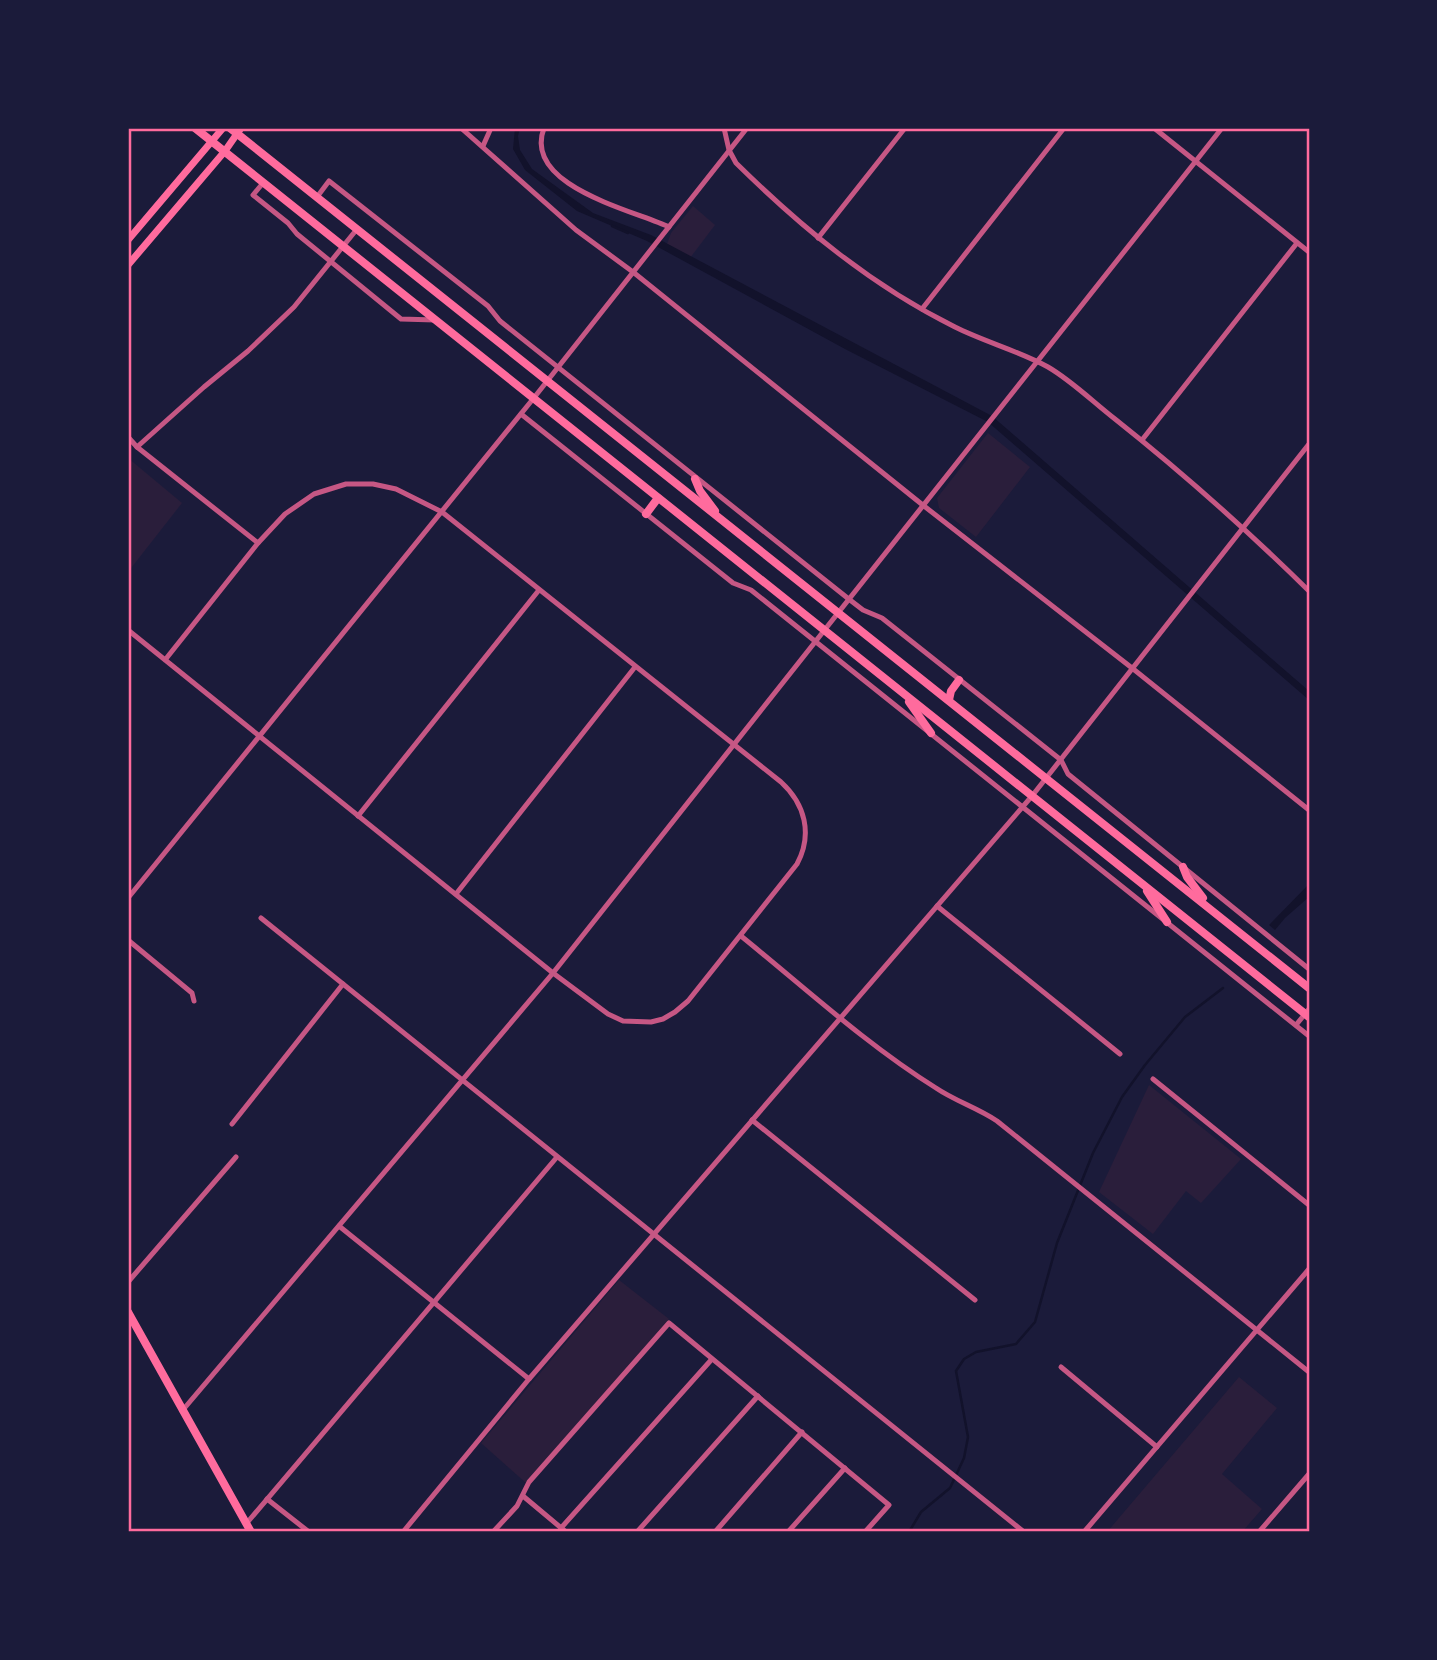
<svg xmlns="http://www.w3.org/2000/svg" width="1437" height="1660" viewBox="0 0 1437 1660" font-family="'Playfair Display',serif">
  <rect width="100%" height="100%" fill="#1b1b3a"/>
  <!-- green -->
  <g fill="#2a1e3b">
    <path d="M 693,206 L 715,225 L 690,258 L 667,244 L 671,233 Z"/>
    <path d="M 988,433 L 1030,467 L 976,537 L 939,508 L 937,498 Z"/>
    <path d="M 128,458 L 182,503 L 128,572 Z"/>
    <path d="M 1149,1085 L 1241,1159 L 1201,1203 L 1186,1191 L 1153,1234 L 1099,1192 Z"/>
    <path d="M 619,1280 L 669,1319 L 526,1483 L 481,1443 Z"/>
    <path d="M 1239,1377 L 1277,1408 L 1222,1474 L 1262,1509 L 1242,1532 L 1107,1532 Z"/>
  </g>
  <!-- water -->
  <g fill="#12122b">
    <path d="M 515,128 L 520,128 L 518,136 L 520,150 L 532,169 L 593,213 L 651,235 L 992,416 L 1309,691 L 1309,700 L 988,422 L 845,349 L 647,241 L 577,211 L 525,170 L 513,149 Z"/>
    <path d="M 1309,884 L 1309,897 L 1285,918 L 1275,930 L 1269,925 Z"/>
  </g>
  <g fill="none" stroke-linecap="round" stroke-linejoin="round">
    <!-- stream -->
    <g stroke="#12122b" stroke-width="2.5">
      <path d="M 612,226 L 628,233"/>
      <path d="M 909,1532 L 921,1512 L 950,1488 L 964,1458 L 968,1437 L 956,1371 L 964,1359 L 976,1352 L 1016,1344 L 1035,1322 L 1057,1243 L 1093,1153 L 1122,1097 L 1145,1065 L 1185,1017 L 1223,988"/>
    </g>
    <!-- minor -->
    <g stroke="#c65784" stroke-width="5">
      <path d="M 461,128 L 576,230 L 633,272 L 924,506 L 1132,668 L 1309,810"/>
      <path d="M 544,128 C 522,186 633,210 669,227"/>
      <path d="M 724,128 L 729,150 L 736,163 C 801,227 872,286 955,327 C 985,342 1019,351 1048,367 C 1072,381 1093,402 1115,419 C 1183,473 1247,530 1309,591"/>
      <path d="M 1154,128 L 1309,252"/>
      <path d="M 483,146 L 491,128"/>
      <path d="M 263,183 L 253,195 L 288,223 L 297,234 L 401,319 L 435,320"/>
      <path d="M 317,197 L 329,181 L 488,306 L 500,321 L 850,600 L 863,610 L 882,618 L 1061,760 L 1068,774 L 1309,969"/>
      <path d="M 818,238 L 905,128"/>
      <path d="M 922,309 L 1064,128"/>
      <path d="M 521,414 L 733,583 L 751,590 L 1309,1036"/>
      <path d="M 128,437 L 137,447 L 258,543"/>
      <path d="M 1142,440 L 1297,243"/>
      <path d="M 137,447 L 204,387 L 248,351 L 294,307 L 357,229"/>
      <path d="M 128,630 L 553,973 L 608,1014 L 623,1021 L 651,1022 L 663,1019 L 675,1012 L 688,1001 L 797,864 C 813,834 805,804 781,782 L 442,512 L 396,489 L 373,484 L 346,484 L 314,494 L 285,514 L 258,543 L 165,660"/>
      <path d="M 358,816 L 539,590"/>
      <path d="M 456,894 L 635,667"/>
      <path d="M 128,898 L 533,399 L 747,128"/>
      <path d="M 937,906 L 1120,1054"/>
      <path d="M 261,918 L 1024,1532"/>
      <path d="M 741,936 C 804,987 867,1045 936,1088 C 955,1101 978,1108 997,1121 L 1309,1372"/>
      <path d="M 128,940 L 192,993 L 194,1001"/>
      <path d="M 1296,1025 L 1309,1009"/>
      <path d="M 1153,1079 L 1309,1205"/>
      <path d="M 752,1120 L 975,1300"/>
      <path d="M 232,1124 L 343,984"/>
      <path d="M 339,1226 L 529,1379"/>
      <path d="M 128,1282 L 236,1157"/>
      <path d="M 1061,1367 L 1157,1447"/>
      <path d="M 182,1411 L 553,973 L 1222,128"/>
      <path d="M 523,1496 L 566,1532"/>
      <path d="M 267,1499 L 309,1532"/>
      <path d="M 246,1524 L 557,1157"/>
      <path d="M 561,1528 L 712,1359"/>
      <path d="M 403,1532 L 529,1379 L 1032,796 L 1309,444"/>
      <path d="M 493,1532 L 517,1506 L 529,1482 L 669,1323 L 889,1505 L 865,1532"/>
      <path d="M 637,1532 L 758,1396"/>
      <path d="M 715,1532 L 802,1432"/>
      <path d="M 788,1532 L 845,1468"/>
      <path d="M 1084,1532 L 1309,1269"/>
      <path d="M 1259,1532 L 1309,1474"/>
    </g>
    <!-- secondary -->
    <g stroke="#ff6b9d" stroke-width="7">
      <path d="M 128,240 L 223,128"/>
      <path d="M 128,265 L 225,151 L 241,128"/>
    </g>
    <!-- primary -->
    <g stroke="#ff6b9d" stroke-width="8">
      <path d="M 195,128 L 1309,1017"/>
      <path d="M 230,128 L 1309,988"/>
      <path d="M 695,479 L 700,491 L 715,511"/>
      <path d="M 646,514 L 658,498"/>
      <path d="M 949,700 L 951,691 L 959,680"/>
      <path d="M 909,702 L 931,733"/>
      <path d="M 1183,867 L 1187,877 L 1203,898"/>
      <path d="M 1147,891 L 1167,922"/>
      <path d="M 128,1312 L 251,1532"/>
    </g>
  </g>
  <!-- border -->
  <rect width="1437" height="1660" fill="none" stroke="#1b1b3a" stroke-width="259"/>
  <rect x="130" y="130" width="1178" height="1400" fill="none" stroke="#ff6b9d" stroke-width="2.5"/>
</svg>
